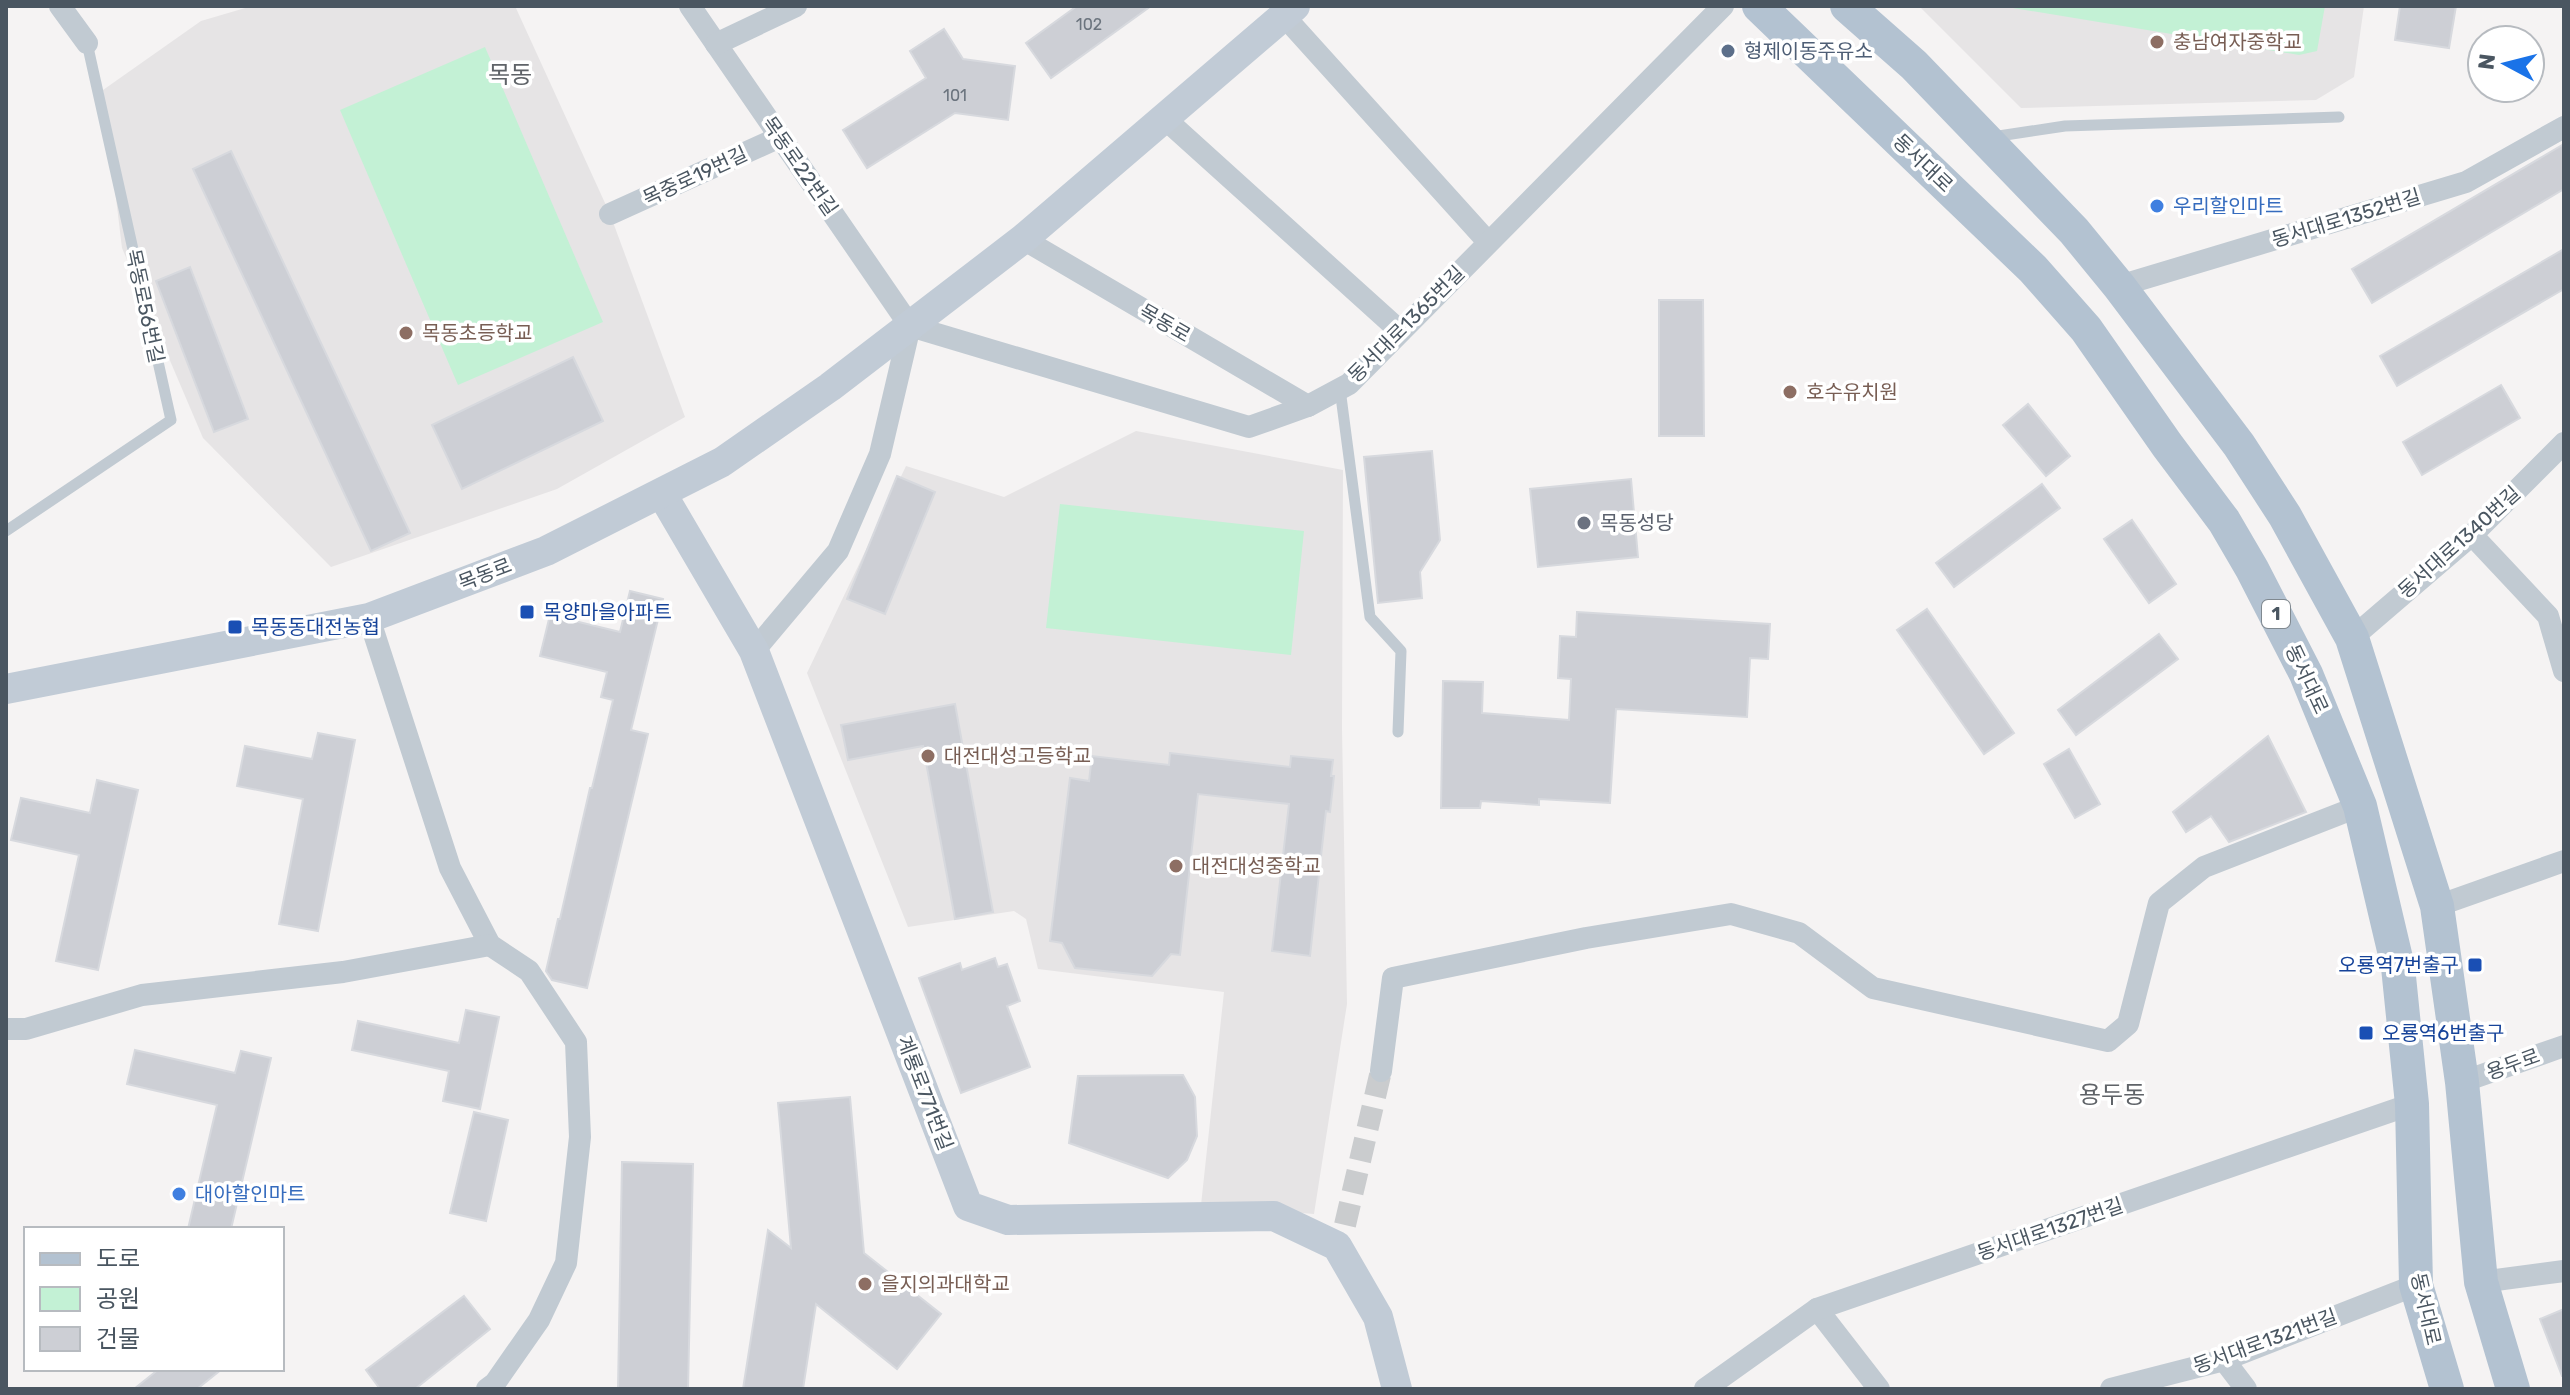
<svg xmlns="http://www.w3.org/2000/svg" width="2570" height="1395" viewBox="0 0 2570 1395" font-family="Rubik,'Noto Sans KR',sans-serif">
  <rect width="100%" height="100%" fill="#f5f3f3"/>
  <!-- education -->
  <g fill="#e6e4e5">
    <path d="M 252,6 L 515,6 L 610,214 L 685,417 L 557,489 L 331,567 L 203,438 L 122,248 L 103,90 L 201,21 Z"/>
    <path d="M 1919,6 L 2364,6 L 2354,77 L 2316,100 L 2021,108 Z"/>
    <path d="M 1136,431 L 1343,470 L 1342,729 L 1347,1004 L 1314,1214 L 1201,1205 L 1224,992 L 1038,969 L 1026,919 L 1014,911 L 908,927 L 807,673 L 906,466 L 1004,497 Z"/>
  </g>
  <!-- green -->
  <g fill="#c3f1d5">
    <path d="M 2001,6 L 2325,6 L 2317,51 L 2299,55 Z"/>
    <path d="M 485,47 L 603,322 L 458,385 L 340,110 Z"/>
    <path d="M 1060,504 L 1304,531 L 1291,655 L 1046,628 Z"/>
  </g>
  <!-- building -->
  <g fill="#cdcfd5" stroke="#d7d9de" stroke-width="2">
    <path d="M 1077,6 L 1151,6 L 1051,78 L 1026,43 Z"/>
    <path d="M 2400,6 L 2456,6 L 2449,48 L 2395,40 Z"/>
    <path d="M 944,29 L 963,59 L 1015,66 L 1008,120 L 955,113 L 867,168 L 843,130 L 926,78 L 910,51 Z"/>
    <path d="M 2564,144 L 2564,189 L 2372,303 L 2352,269 Z"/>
    <path d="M 231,151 L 410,533 L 371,551 L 193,169 Z"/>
    <path d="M 2564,249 L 2564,289 L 2397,386 L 2380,356 Z"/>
    <path d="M 190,267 L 248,419 L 214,432 L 156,281 Z"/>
    <path d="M 1659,300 L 1703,300 L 1704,436 L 1659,436 Z"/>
    <path d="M 573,357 L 603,421 L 462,489 L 432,425 Z"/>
    <path d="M 2501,385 L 2520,418 L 2422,475 L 2403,442 Z"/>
    <path d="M 2028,404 L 2070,456 L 2046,476 L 2003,425 Z"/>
    <path d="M 1432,451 L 1440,540 L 1420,572 L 1422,598 L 1378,603 L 1364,457 Z"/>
    <path d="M 897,476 L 935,492 L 885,614 L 847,599 Z"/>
    <path d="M 1631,479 L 1638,557 L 1538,567 L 1530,489 Z"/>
    <path d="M 2042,484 L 2060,508 L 1954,587 L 1936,563 Z"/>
    <path d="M 2132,520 L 2176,584 L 2149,603 L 2104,539 Z"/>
    <path d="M 630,591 L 663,599 L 631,730 L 648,734 L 587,988 L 552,980 L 546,971 L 558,919 L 560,919 L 590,788 L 592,788 L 613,700 L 601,697 L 607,672 L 540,656 L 550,615 L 620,632 Z"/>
    <path d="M 1927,609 L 2014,733 L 1984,754 L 1897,630 Z"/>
    <path d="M 1577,612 L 1770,624 L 1768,659 L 1750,658 L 1747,717 L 1616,709 L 1610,803 L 1539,799 L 1539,805 L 1481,801 L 1480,808 L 1441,808 L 1443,681 L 1483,682 L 1482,713 L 1569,720 L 1571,679 L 1558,678 L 1560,636 L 1576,637 Z"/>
    <path d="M 2159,634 L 2178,659 L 2076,735 L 2058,710 Z"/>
    <path d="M 955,704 L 993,912 L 955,919 L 923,746 L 848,760 L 841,725 Z"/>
    <path d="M 318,733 L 355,740 L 318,931 L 279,924 L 303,799 L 237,786 L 245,746 L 312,759 Z"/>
    <path d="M 2268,736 L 2306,812 L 2229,842 L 2211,816 L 2186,832 L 2173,812 Z"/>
    <path d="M 2069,749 L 2100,804 L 2075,818 L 2044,764 Z"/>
    <path d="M 1170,753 L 1290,767 L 1291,756 L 1333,760 L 1331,776 L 1334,776 L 1330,812 L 1326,811 L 1310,956 L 1272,951 L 1289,804 L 1198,794 L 1180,955 L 1171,954 L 1152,976 L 1075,968 L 1062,943 L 1050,941 L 1070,778 L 1089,781 L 1092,756 L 1169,765 Z"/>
    <path d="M 97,780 L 138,790 L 98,970 L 56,961 L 79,855 L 11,840 L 21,798 L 90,813 Z"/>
    <path d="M 995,958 L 998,967 L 1007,964 L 1020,1001 L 1007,1006 L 1030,1067 L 961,1093 L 919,978 L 960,963 L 962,970 Z"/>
    <path d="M 466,1010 L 499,1017 L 480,1109 L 443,1101 L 449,1071 L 352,1050 L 358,1021 L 459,1043 Z"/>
    <path d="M 135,1050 L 235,1073 L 241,1051 L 271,1058 L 231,1229 L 188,1229 L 217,1105 L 127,1084 Z"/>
    <path d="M 1183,1075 L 1195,1097 L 1197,1136 L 1187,1160 L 1168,1178 L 1069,1143 L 1078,1076 Z"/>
    <path d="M 850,1097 L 864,1253 L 941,1314 L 897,1369 L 816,1304 L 803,1389 L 743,1389 L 768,1230 L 791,1248 L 778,1103 Z"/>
    <path d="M 474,1112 L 508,1120 L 486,1221 L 450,1213 Z"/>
    <path d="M 622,1162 L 693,1164 L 688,1389 L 618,1389 Z"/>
    <path d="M 464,1296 L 490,1329 L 415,1389 L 380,1389 L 366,1370 Z"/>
    <path d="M 2564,1309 L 2564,1376 L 2562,1376 L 2540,1319 Z"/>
    <path d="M 159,1369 L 222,1369 L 197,1389 L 134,1389 Z"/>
  </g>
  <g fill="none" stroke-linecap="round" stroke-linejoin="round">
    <!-- street-tunnel -->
    <path stroke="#caccce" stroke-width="22" stroke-dasharray="22 11" stroke-linecap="butt" d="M 1345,1225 L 1381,1071"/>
    <!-- lane -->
    <g stroke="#c1cad2" stroke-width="11">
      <path d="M 1992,137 L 2065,126 L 2339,117"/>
      <path d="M 1340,389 L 1370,617 L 1401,651 L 1398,732"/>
      <path d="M 6,531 L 171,420 L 87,43"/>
    </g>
    <!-- street -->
    <g stroke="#c1cad2" stroke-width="22">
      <path d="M 60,6 L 87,43"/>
      <path d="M 690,6 L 910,326"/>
      <path d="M 1284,16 L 1488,242"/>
      <path d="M 716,44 L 796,6"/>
      <path d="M 1164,118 L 1400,331"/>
      <path d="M 610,214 L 780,137"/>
      <path d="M 1023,239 L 1308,406"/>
      <path d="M 2119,286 L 2466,182 L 2564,127"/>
      <path d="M 910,326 L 1249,427 L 1308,406 L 1349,384 L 1723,6"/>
      <path d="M 2472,535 L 2548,616 L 2564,671"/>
      <path d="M 369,618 L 450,868 L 490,945 L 529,971 L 576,1042 L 580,1137 L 566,1263 L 539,1320 L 495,1383 L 487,1389"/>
      <path d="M 2352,638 L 2472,535 L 2564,443"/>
      <path d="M 754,651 L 838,551 L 880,454 L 910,326"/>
      <path d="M 2437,906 L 2564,861"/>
      <path d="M 6,1029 L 26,1029 L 142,995 L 343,972 L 490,945"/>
      <path d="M 1381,1071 L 1393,978 L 1586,938 L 1731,914 L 1799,933 L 1873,988 L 2108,1041 L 2128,1024 L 2159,903 L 2204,867 L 2360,806"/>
      <path d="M 2462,1082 L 2564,1046"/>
      <path d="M 2481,1282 L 2564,1271"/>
      <path d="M 1817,1309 L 1879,1389"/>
      <path d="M 2224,1360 L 2246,1389"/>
      <path d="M 1705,1389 L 1817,1309 L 2412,1104"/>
      <path d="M 2111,1389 L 2224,1360 L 2416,1285"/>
    </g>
    <!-- secondary -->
    <g stroke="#c1cbd6" stroke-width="30">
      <path d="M 662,494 L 754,651 L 968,1206 L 1008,1220 L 1274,1216 L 1337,1246 L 1378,1317 L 1397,1389"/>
      <path d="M 6,689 L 369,618 L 546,551 L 722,462 L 830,387 L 1023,239 L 1295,6"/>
    </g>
    <!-- primary -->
    <g stroke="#b3c2d1" stroke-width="34">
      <path d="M 1759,6 L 2033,269 L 2086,329 L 2167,445 L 2224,521 L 2252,569 L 2306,674 L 2360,806 L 2398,967 L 2412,1104 L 2416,1285 L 2447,1389"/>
      <path d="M 1847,6 L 1914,65 L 2074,231 L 2119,286 L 2239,445 L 2285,516 L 2352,638 L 2437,906 L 2462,1082 L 2481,1282 L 2513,1389"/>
    </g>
  </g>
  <!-- markers -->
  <g fill="#8d6e63" stroke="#fff" stroke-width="3">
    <circle cx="2157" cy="42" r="8"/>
    <circle cx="406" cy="333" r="8"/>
    <circle cx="1790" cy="392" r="8"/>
    <circle cx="928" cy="756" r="8"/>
    <circle cx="1176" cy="866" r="8"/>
    <circle cx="865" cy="1284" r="8"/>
  </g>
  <circle fill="#5c6f8a" stroke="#fff" stroke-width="3" cx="1728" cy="51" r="8"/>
  <g fill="#3f7fe0" stroke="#fff" stroke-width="3">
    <circle cx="2157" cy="206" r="8"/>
    <circle cx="179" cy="1194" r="8"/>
  </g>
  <circle fill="#6b7280" stroke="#fff" stroke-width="3" cx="1584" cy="523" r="8"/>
  <g fill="#1a4fb4" stroke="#fff" stroke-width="3">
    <rect x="519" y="604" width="16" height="16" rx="4"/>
    <rect x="227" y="619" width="16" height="16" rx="4"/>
    <rect x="2467" y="957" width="16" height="16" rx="4"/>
    <rect x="2358" y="1025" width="16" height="16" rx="4"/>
  </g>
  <g text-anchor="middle" stroke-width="7" stroke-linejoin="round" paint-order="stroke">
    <!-- number labels -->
    <g font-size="16" fill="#6b747e">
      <text x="1089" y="30">102</text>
      <text x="955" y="101">101</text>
    </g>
    <!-- shield labels -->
    <rect fill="#fff" stroke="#808990" stroke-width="2" x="2262" y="600" width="28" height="28" rx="6"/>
    <g font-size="18" font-weight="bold" fill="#4a5661">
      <text x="2276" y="620">1</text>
    </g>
    <!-- education labels -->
    <g font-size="20" fill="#785e54" stroke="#fff" text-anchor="start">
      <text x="2173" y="49">충남여자중학교</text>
      <text x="422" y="340">목동초등학교</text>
      <text x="1806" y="399">호수유치원</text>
      <text x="944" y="763">대전대성고등학교</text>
      <text x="1192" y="873">대전대성중학교</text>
      <text x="881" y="1291">을지의과대학교</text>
    </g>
    <!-- service labels -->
    <g font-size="20" fill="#4e5e75" stroke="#fff" text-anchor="start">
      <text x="1744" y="58">형제이동주유소</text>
    </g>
    <!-- street labels -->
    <g font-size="20" fill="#4a5661" stroke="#fff">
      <text transform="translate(1923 163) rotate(44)" y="7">동서대로</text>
      <text transform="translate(800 166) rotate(55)" y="7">목동로22번길</text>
      <text transform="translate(695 176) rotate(-25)" y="7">목중로19번길</text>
      <text transform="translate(2346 218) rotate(-17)" y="7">동서대로1352번길</text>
      <text transform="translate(145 306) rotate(78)" y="7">목동로56번길</text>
      <text transform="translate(1165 323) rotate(30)" y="7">목동로</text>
      <text transform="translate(1406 324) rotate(-45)" y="7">동서대로1365번길</text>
      <text transform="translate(2459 542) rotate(-42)" y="7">동서대로1340번길</text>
      <text transform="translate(485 574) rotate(-21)" y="7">목동로</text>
      <text transform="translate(2307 679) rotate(65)" y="7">동서대로</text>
      <text transform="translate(2513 1064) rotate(-20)" y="7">용두로</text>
      <text transform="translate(925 1093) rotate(69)" y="7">계룡로771번길</text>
      <text transform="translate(2050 1229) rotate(-19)" y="7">동서대로1327번길</text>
      <text transform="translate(2426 1309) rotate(77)" y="7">동서대로</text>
      <text transform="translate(2265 1341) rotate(-20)" y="7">동서대로1321번길</text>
    </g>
    <!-- shop labels -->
    <g font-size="20" fill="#366cbe" stroke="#fff" text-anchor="start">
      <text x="2173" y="213">우리할인마트</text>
      <text x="195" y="1201">대아할인마트</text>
    </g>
    <!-- worship labels -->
    <g font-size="20" fill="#5b616d" stroke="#fff" text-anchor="start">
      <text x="1600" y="530">목동성당</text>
    </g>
    <!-- transit labels -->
    <g font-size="20" fill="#164399" stroke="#fff" text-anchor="start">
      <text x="543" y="619">목양마을아파트</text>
      <text x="251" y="634">목동동대전농협</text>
      <text x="2459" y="972" text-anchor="end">오룡역7번출구</text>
      <text x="2382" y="1040">오룡역6번출구</text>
    </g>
    <!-- quarter labels -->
    <g font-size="24" fill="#5f6368" stroke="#fff">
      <text x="510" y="83">목동</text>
      <text x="2112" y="1103">용두동</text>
    </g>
  </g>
  <!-- border -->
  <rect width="2570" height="1395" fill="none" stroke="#4a5661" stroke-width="16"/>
  <!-- legend -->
  <rect x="24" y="1227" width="260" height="144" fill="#ffffff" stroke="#b7bbc0" stroke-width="2"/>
  <rect x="40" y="1253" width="40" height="12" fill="#b3c2d1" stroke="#b7bbc0" stroke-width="2"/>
  <text x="96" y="1267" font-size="24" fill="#4a5661">도로</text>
  <rect x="40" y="1287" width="40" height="24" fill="#c3f1d5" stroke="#b7bbc0" stroke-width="2"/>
  <text x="96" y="1307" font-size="24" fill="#4a5661">공원</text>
  <rect x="40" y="1327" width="40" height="24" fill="#cdcfd5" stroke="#b7bbc0" stroke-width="2"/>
  <text x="96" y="1347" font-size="24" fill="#4a5661">건물</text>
  <!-- north arrow -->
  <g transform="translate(2506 64) rotate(277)"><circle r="38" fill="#ffffff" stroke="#b7bbc0" stroke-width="2"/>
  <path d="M0-6L14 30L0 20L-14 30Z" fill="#1a73e8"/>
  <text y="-12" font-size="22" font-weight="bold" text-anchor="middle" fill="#4a5661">N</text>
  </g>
</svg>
